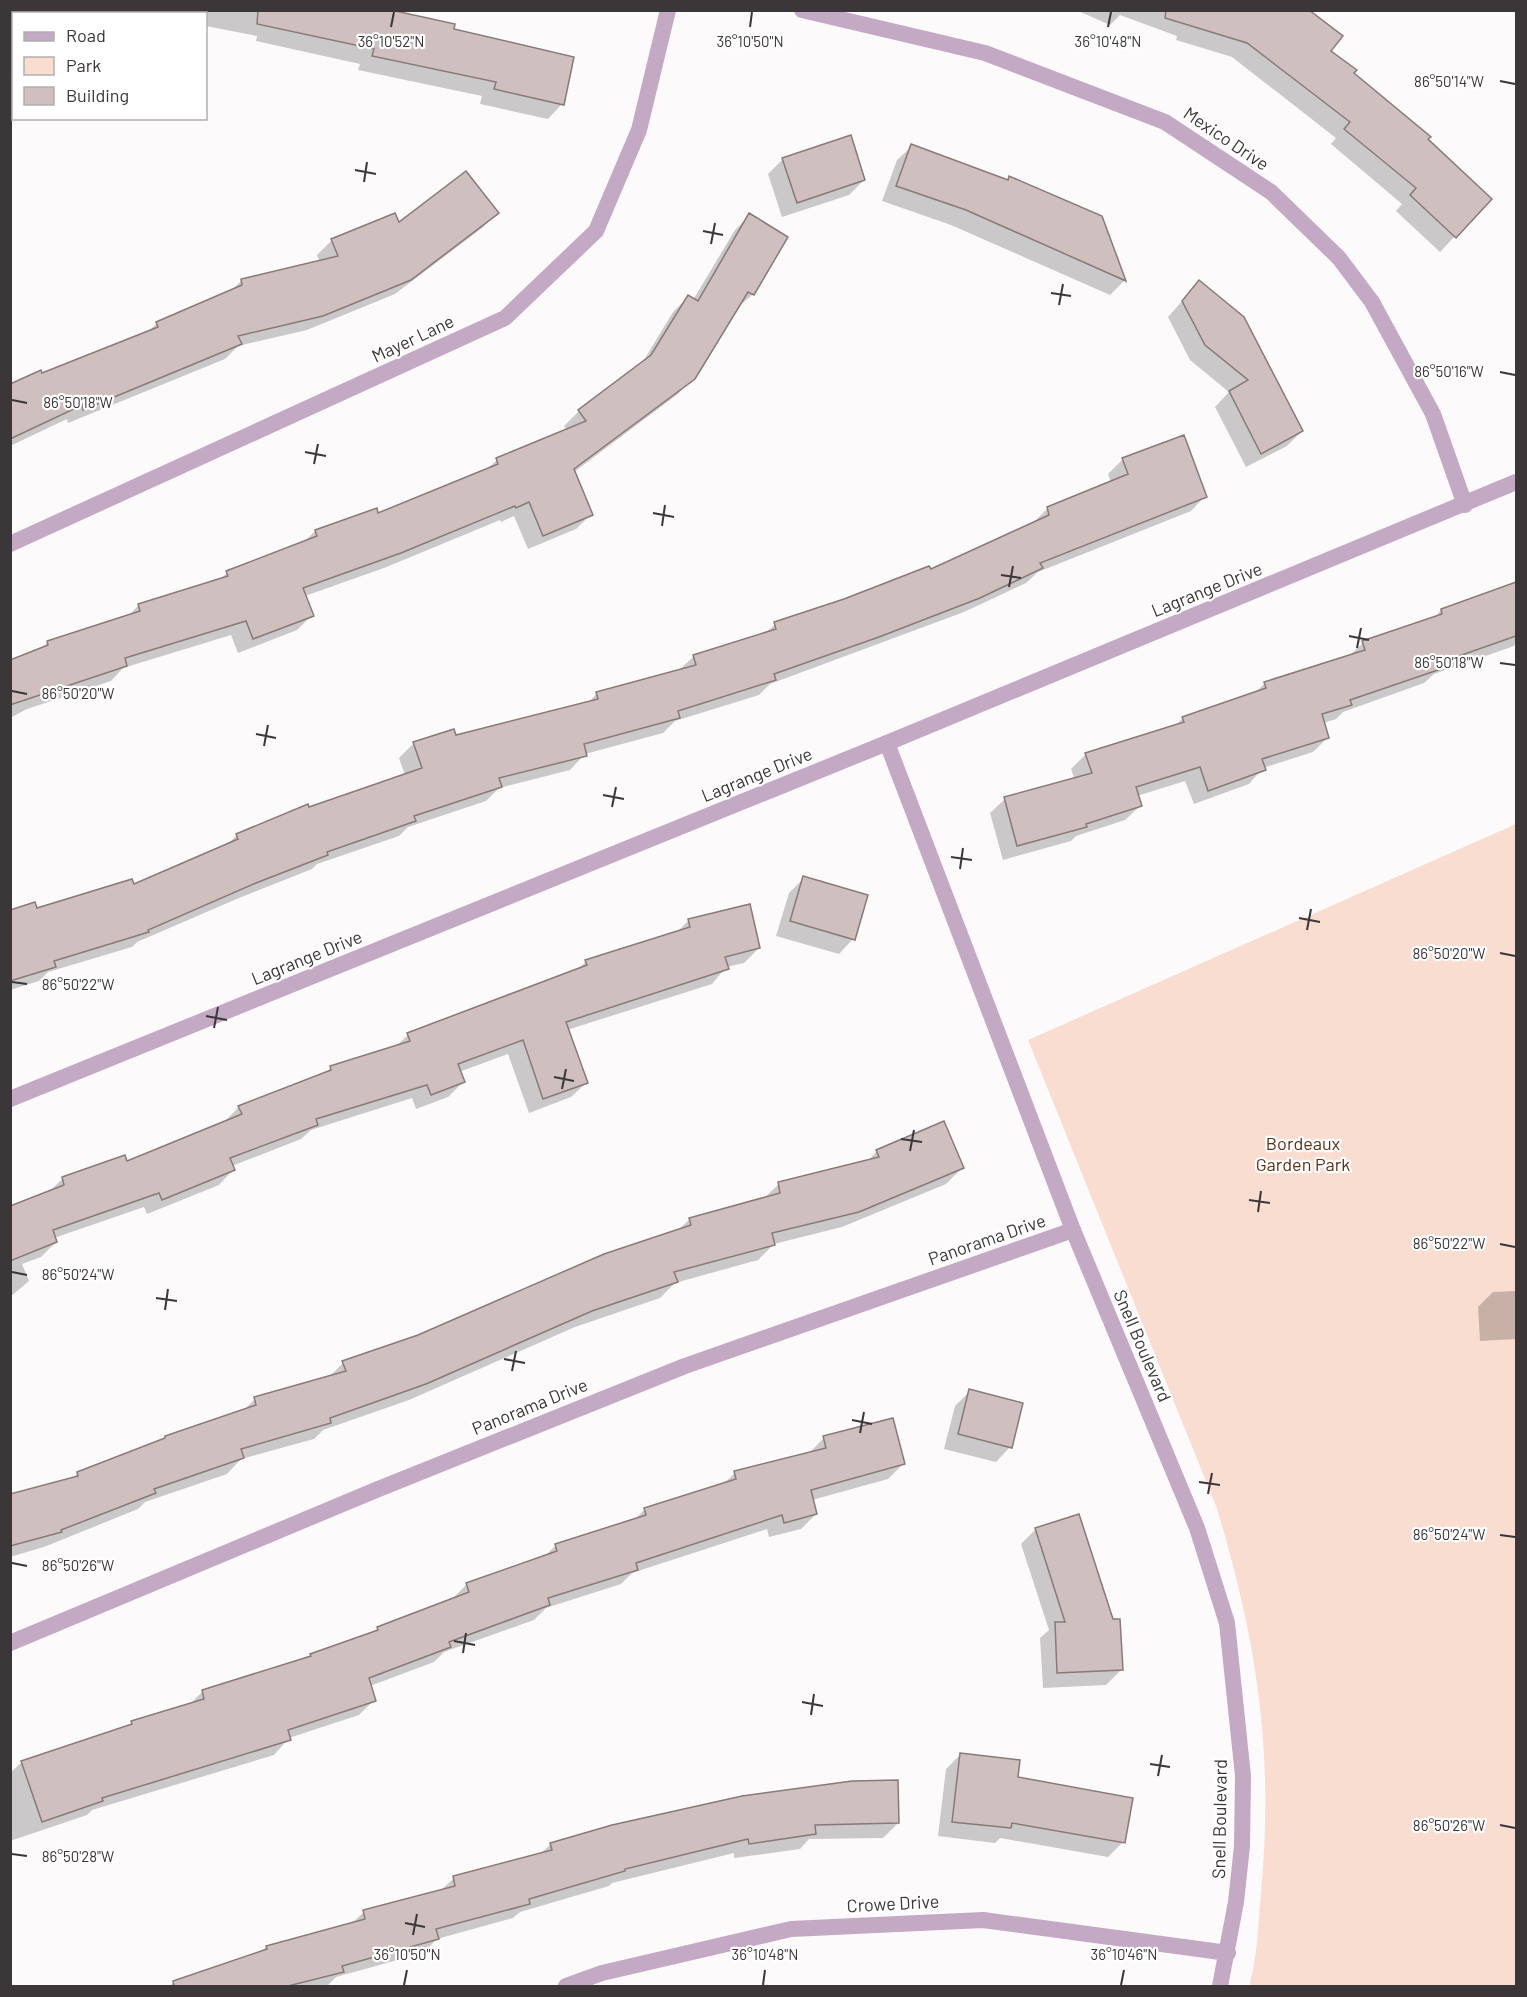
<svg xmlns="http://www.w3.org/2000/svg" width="1527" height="1997" viewBox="0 0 1527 1997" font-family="Barlow,sans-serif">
  <rect width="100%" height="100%" fill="#fdfafc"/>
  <!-- green -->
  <path fill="#faddd1" d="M 1516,824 L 1516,1986 L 1249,1986 C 1258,1956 1258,1923 1261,1892 C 1274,1752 1257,1640 1216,1506 L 1028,1040 Z"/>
  <!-- shadow -->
  <g fill="#0003">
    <path d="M 152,10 L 384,10 L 452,30 L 562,104 L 548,119 L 480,104 L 482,96 L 358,70 L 360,64 L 256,41 L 257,36 L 206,26 L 206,14 L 163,14 Z"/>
    <path d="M 1076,10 L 1307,10 L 1329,51 L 1490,199 L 1440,252 L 1396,211 L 1402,204 L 1331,144 L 1336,138 L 1232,57 L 1176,40 L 1177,36 L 1120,15 L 1110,25 Z"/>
    <path d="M 912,146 L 1007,181 L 1010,178 L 1101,217 L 1125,280 L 1110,295 L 951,225 L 882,201 L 897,160 Z"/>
    <path d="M 783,159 L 864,180 L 849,195 L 782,217 L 768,174 Z"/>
    <path d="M 497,213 L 482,228 L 395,294 L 307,330 L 238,346 L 225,359 L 68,423 L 67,419 L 10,446 L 10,385 L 147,333 L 157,323 L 231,291 L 241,281 L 320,262 L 317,255 L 332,240 Z"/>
    <path d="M 750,215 L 782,245 L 752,295 L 736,309 L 693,378 L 678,394 L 574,472 L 591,514 L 576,529 L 528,549 L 514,516 L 501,522 L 500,520 L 384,568 L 305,596 L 312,615 L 297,630 L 238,653 L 231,635 L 123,668 L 111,681 L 27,709 L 10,718 L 10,662 L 40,650 L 47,643 L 128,616 L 139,605 L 219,580 L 227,573 L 304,542 L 315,531 L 378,515 L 484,472 L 497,460 L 567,430 L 564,426 L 579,411 L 641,365 L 673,312 L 688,297 L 693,300 L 735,230 Z"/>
    <path d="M 1199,282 L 1302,431 L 1287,446 L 1246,467 L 1215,407 L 1229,392 L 1190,360 L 1168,317 Z"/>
    <path d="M 1123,459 L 1205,496 L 1191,511 L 1038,572 L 1026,583 L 964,612 L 770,684 L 759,695 L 675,721 L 663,733 L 585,754 L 570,770 L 499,788 L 486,801 L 408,827 L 399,836 L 317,864 L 312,869 L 239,898 L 137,942 L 132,947 L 48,972 L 39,981 L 10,990 L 10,911 L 36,910 L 133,886 L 226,846 L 237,835 L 405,775 L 399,758 L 414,743 L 455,736 L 588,703 L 597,693 L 678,671 L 694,656 L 765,634 L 775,624 L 930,571 L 1033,523 L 1047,509 L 1111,483 L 1108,474 Z"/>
    <path d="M 1516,584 L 1516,643 L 1514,646 L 1434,674 L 1424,683 L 1343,712 L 1336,719 L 1323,723 L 1328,737 L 1313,752 L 1263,768 L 1249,784 L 1194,804 L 1185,781 L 1137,796 L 1140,806 L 1125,820 L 1076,836 L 1071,841 L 1003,860 L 990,813 L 1005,799 L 1075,780 L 1071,769 L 1086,754 L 1175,726 L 1183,718 L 1255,693 L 1265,683 L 1349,656 L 1363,643 L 1433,619 L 1441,610 Z"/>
    <path d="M 804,878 L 853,939 L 839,954 L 776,936 L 789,893 Z"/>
    <path d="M 689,920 L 759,948 L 744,963 L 726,967 L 712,984 L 567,1030 L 586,1083 L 571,1097 L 529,1113 L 508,1054 L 459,1072 L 463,1082 L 448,1097 L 416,1109 L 412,1098 L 311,1130 L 301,1139 L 232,1166 L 233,1170 L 219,1185 L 147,1214 L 144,1207 L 54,1238 L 56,1242 L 41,1257 L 22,1264 L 29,1281 L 10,1297 L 10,1208 L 48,1193 L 63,1178 L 126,1163 L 224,1122 L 239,1107 L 324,1075 L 331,1068 L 395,1047 L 408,1035 L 577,971 L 586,961 L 677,932 Z"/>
    <path d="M 877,1151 L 962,1168 L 946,1184 L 842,1227 L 774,1244 L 758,1260 L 675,1283 L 660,1298 L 575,1327 L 409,1400 L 323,1430 L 314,1439 L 241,1459 L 227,1474 L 145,1502 L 138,1509 L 44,1547 L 10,1557 L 10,1496 L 72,1479 L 78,1473 L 161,1441 L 165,1437 L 243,1411 L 255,1399 L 328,1378 L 343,1363 L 419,1336 L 677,1231 L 690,1219 L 763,1199 L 779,1184 L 867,1162 Z"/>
    <path d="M 1516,1291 L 1516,1339 L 1480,1341 L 1478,1307 L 1493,1292 Z"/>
    <path d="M 970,1391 L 1010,1447 L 996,1462 L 944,1449 L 955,1406 Z"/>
    <path d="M 824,1438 L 903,1464 L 888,1479 L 812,1500 L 816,1514 L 801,1529 L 769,1537 L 767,1529 L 632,1573 L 621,1584 L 546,1608 L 534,1620 L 444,1652 L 434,1662 L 370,1686 L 374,1700 L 359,1715 L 289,1738 L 274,1755 L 92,1810 L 87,1815 L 10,1841 L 10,1773 L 22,1762 L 128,1726 L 132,1723 L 188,1706 L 202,1692 L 307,1659 L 311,1655 L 371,1634 L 378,1628 L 452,1599 L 467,1584 L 544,1557 L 556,1545 L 633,1521 L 644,1510 L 722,1485 L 735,1473 L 809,1453 Z"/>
    <path d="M 1036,1529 L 1121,1670 L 1106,1685 L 1043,1688 L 1040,1638 L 1049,1630 L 1021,1544 Z"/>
    <path d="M 960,1755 L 1016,1778 L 1123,1842 L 1108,1857 L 1000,1838 L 995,1843 L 938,1836 L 946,1769 Z"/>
    <path d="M 898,1823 L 883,1838 L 809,1839 L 800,1849 L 734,1858 L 734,1853 L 612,1883 L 609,1886 L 520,1912 L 513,1918 L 437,1939 L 423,1953 L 336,1977 L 327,1986 L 169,1986 L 173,1983 L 260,1953 L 266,1947 L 351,1924 L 364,1912 L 440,1891 L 454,1878 L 540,1854 L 551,1844 L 613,1827 Z"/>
  </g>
  <!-- building -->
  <g fill="#cfc0bf" stroke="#887a79" stroke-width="1.5">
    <path d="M 258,10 L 391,10 L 455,24 L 454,29 L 574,57 L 564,105 L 494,89 L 496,82 L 372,56 L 374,49 L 257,24 Z"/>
    <path d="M 1166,10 L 1309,10 L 1343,36 L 1331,51 L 1357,70 L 1354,73 L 1431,137 L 1428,139 L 1492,199 L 1456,238 L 1410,195 L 1416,188 L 1344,129 L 1350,122 L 1247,43 L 1165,18 Z"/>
    <path d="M 851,135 L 865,180 L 797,203 L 782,158 Z"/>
    <path d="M 911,144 L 1008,180 L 1009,176 L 1102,216 L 1126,281 L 966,210 L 896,186 Z"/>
    <path d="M 466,171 L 499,213 L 411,280 L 323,316 L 238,336 L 242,344 L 83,410 L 82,405 L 10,439 L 10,384 L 41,370 L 42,373 L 158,327 L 156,322 L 242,285 L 241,279 L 338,256 L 331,239 L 395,213 L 399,222 Z"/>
    <path d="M 749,213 L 788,237 L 754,295 L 748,292 L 695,379 L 574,469 L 593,515 L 543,536 L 529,502 L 516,508 L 515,506 L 401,553 L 303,588 L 314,616 L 253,639 L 246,621 L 125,658 L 127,666 L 10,705 L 10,660 L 48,645 L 47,641 L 140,611 L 138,604 L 228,576 L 226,571 L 317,536 L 315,530 L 377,508 L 378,513 L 498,464 L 496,458 L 586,421 L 578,410 L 651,355 L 688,295 L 698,301 Z"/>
    <path d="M 1199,280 L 1244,317 L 1303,431 L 1261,454 L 1229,391 L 1248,380 L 1205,345 L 1182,301 Z"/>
    <path d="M 1184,435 L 1207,497 L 1040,563 L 1043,568 L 980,598 L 879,637 L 774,674 L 776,680 L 678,711 L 680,718 L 584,744 L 587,756 L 499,778 L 502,787 L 414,816 L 416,821 L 327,852 L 328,855 L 256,883 L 148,930 L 149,932 L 54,961 L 56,967 L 10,981 L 10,910 L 35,902 L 37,908 L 132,879 L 134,884 L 238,839 L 236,834 L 308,804 L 309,807 L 422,768 L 413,742 L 454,729 L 456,735 L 598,699 L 596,692 L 696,665 L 693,655 L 776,629 L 774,622 L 844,599 L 929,566 L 931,569 L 1049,515 L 1047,507 L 1128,474 L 1122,458 Z"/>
    <path d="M 1516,582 L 1516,636 L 1439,663 L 1441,669 L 1350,700 L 1352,705 L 1322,714 L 1329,738 L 1262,759 L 1266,770 L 1208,791 L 1200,767 L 1136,787 L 1142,806 L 1086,824 L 1087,827 L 1017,846 L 1004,797 L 1092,773 L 1085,753 L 1184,722 L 1182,717 L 1266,688 L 1264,682 L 1365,650 L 1362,641 L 1442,614 L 1441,609 Z"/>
    <path d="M 803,876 L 868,895 L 855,940 L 790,921 Z"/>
    <path d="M 750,904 L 760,948 L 725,957 L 729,969 L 566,1022 L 588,1083 L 543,1099 L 523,1040 L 458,1064 L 465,1082 L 431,1095 L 427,1085 L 316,1119 L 318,1125 L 230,1158 L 235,1170 L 162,1200 L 159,1193 L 53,1230 L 57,1242 L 10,1261 L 10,1206 L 64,1185 L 62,1177 L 125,1155 L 127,1161 L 242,1114 L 238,1106 L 331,1070 L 330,1066 L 410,1041 L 407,1033 L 587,965 L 585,960 L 690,927 L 688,919 Z"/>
    <path d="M 944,1121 L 964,1168 L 859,1212 L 772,1233 L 775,1245 L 674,1272 L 678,1282 L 592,1311 L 426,1384 L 330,1418 L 331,1423 L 241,1449 L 244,1458 L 154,1489 L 156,1493 L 61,1530 L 62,1532 L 10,1546 L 10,1494 L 78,1476 L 77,1472 L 165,1438 L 165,1436 L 256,1405 L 254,1397 L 346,1371 L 342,1361 L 418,1335 L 604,1254 L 691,1225 L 689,1218 L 780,1193 L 778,1182 L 879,1157 L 876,1150 Z"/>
    <path d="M 969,1389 L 1023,1403 L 1012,1448 L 958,1434 Z"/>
    <path d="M 893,1418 L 905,1464 L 811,1490 L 817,1514 L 784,1523 L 782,1515 L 636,1563 L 638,1570 L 548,1598 L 550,1605 L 449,1642 L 451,1647 L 369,1678 L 376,1701 L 288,1730 L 291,1740 L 102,1798 L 103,1801 L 42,1822 L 21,1761 L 132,1724 L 131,1721 L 204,1699 L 202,1690 L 311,1656 L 310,1654 L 378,1630 L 377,1627 L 469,1592 L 466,1583 L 557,1551 L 555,1544 L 646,1515 L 644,1508 L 736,1479 L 734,1471 L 826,1448 L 823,1436 Z"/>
    <path d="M 1079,1514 L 1113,1619 L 1120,1619 L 1123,1670 L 1057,1673 L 1055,1622 L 1065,1622 L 1035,1528 Z"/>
    <path d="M 960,1753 L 1020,1760 L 1018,1777 L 1133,1798 L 1125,1843 L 1012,1823 L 1011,1828 L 952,1822 Z"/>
    <path d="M 898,1780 L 899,1823 L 815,1825 L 816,1834 L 749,1844 L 748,1839 L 625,1869 L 625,1871 L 529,1899 L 530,1904 L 436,1929 L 439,1939 L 342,1966 L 344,1972 L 288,1986 L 174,1986 L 173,1981 L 267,1949 L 266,1946 L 365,1919 L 363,1910 L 455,1886 L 453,1876 L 552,1850 L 550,1843 L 612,1825 L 742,1796 L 852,1781 Z"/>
  </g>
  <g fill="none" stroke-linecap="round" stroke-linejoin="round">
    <!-- minor -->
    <g stroke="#c4a9c4" stroke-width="16">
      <path d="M 802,10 L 985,53 L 1165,122 L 1271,192 L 1339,258 L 1372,302 L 1433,414 L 1465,505"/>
      <path d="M 10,544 L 505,318 L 596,231 L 639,130 L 668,10"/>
      <path d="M 887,743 L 1073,1230 L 1197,1528 L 1227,1623 L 1243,1776 L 1242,1846 L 1236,1902 L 1220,1986"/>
      <path d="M 10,1099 L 887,743 L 1516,482"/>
      <path d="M 10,1643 L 376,1490 L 685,1366 L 1073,1230"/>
      <path d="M 566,1986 L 602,1973 L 791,1929 L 983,1920 L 1228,1953"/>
    </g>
  </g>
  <!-- ticks -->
  <path fill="none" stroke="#3b3638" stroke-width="2" d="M 391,27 L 394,12M 750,27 L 752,12M 1108,27 L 1111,12M 1500,81 L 1515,84M 355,170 L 376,174M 364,182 L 367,162M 703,231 L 723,235M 711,244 L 715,223M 1051,293 L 1071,296M 1059,305 L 1063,284M 1500,372 L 1515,375M 12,400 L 27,403M 305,452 L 326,456M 314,464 L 318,444M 653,513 L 674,517M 662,526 L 665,505M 1001,575 L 1021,578M 1009,587 L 1013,566M 1349,636 L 1369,640M 1357,648 L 1361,628M 1500,663 L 1515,665M 12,691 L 27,694M 256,734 L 276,738M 264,746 L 268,725M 603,795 L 624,799M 612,807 L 616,787M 951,857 L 972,860M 960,869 L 963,848M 1299,918 L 1320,922M 1307,930 L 1311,909M 1500,953 L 1515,956M 12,982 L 27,984M 206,1016 L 227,1020M 214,1028 L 218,1007M 554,1077 L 574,1081M 562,1089 L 566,1069M 901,1139 L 922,1142M 910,1151 L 914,1130M 1249,1200 L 1270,1203M 1258,1212 L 1261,1191M 1500,1244 L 1515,1247M 12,1272 L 27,1275M 156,1298 L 177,1301M 165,1310 L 168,1289M 504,1359 L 525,1363M 512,1371 L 516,1351M 852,1420 L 872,1424M 860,1433 L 864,1412M 1199,1482 L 1220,1485M 1208,1494 L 1212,1473M 1500,1535 L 1515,1537M 12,1563 L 27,1566M 454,1641 L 475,1645M 463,1653 L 466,1633M 802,1702 L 823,1706M 811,1715 L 814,1694M 1150,1764 L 1170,1767M 1158,1776 L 1162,1755M 1500,1825 L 1515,1828M 12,1854 L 27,1856M 405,1923 L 425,1927M 413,1935 L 417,1914M 404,1985 L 407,1970M 763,1985 L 765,1970M 1121,1985 L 1124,1970"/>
  <g text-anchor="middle" stroke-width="4.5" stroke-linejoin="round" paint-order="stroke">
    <!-- street labels -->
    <g font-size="18" fill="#3b3638" stroke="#fff">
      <text transform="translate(1226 139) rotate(34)" y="6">Mexico Drive</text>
      <text transform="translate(413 339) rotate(-25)" y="6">Mayer Lane</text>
      <text transform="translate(1207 590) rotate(-22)" y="6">Lagrange Drive</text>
      <text transform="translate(757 775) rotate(-22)" y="6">Lagrange Drive</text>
      <text transform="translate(307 958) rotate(-22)" y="6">Lagrange Drive</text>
      <text transform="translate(987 1240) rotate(-19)" y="6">Panorama Drive</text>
      <text transform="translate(1142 1346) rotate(67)" y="6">Snell Boulevard</text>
      <text transform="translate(530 1407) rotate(-22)" y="6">Panorama Drive</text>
      <text transform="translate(1220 1819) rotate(-89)" y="6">Snell Boulevard</text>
      <text transform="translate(893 1904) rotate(-3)" y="6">Crowe Drive</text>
    </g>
    <!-- park labels -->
    <g font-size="18" fill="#5f2e15" stroke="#fff">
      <text x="1303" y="1150">Bordeaux<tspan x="1303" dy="21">Garden Park</tspan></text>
    </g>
  </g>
  <g font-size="15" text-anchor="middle" fill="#3b3638" stroke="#fff" stroke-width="4.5" stroke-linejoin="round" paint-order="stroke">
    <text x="391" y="47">36°10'52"N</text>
    <text x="750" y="47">36°10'50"N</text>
    <text x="1108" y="47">36°10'48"N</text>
    <text x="1449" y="87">86°50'14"W</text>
    <text x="1449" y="377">86°50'16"W</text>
    <text x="78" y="408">86°50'18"W</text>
    <text x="1449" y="668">86°50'18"W</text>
    <text x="78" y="699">86°50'20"W</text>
    <text x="1449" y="959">86°50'20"W</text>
    <text x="78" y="990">86°50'22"W</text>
    <text x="1449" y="1249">86°50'22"W</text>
    <text x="78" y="1280">86°50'24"W</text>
    <text x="1449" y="1540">86°50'24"W</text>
    <text x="78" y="1571">86°50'26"W</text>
    <text x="1449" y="1831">86°50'26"W</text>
    <text x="78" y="1862">86°50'28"W</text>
    <text x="407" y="1960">36°10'50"N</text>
    <text x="765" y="1960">36°10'48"N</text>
    <text x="1124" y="1960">36°10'46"N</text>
  </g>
  <!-- border -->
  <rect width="1527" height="1997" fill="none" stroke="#3b3638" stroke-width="24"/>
  <!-- legend -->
  <rect x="12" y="12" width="195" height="108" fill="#ffffff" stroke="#b1afaf" stroke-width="1.5"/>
  <rect x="24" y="32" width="30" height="9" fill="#c4a9c4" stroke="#b1afaf" stroke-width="1.5"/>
  <text x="66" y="42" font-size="18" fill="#3b3638">Road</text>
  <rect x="24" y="57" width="30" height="18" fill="#faddd1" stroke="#b1afaf" stroke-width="1.5"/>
  <text x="66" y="72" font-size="18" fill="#3b3638">Park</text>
  <rect x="24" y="87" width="30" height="18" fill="#cfc0bf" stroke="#b1afaf" stroke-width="1.5"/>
  <text x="66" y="102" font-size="18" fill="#3b3638">Building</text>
</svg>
